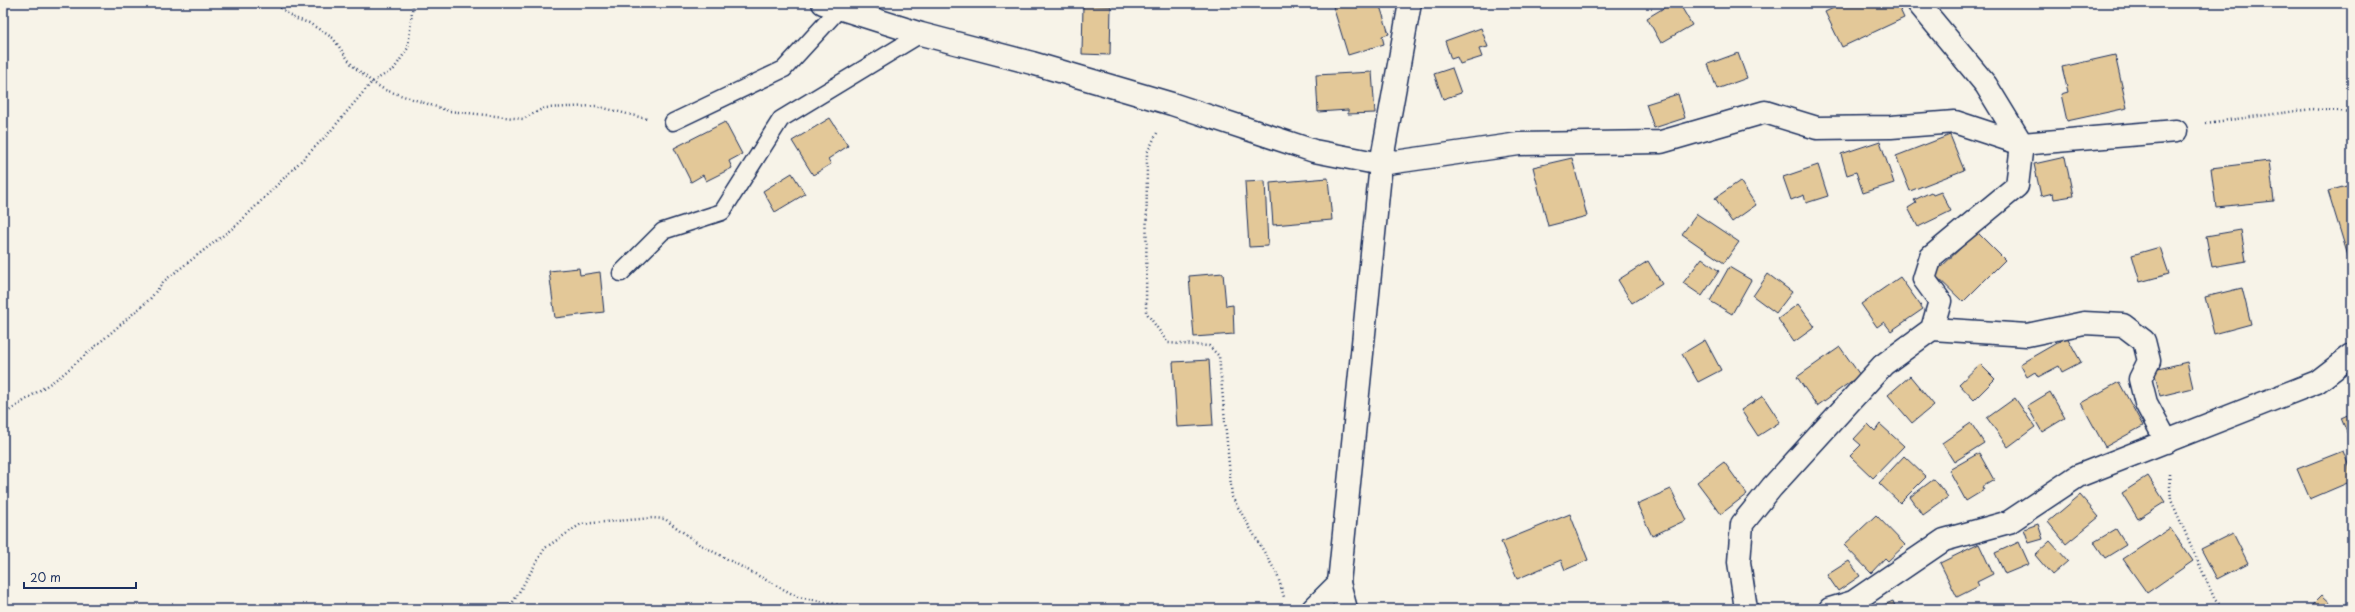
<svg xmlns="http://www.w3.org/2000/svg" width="2355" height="612" viewBox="0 0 2355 612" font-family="'Playpen Sans',sans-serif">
  <rect width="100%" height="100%" fill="#f7f3e8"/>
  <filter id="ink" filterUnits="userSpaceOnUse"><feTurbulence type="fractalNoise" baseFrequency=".025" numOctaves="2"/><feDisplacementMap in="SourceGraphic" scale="8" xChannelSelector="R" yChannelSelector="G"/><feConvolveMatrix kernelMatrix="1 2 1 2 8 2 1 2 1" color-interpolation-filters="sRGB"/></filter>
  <g filter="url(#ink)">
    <!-- building -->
    <g fill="#e3c898" stroke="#1b2f5e">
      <path d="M 1332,3 L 1379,3 L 1389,34 L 1382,36 L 1384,44 L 1348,55 Z"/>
      <path d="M 1672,3 L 1679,3 L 1692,25 L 1661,43 L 1647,18 Z"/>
      <path d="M 1844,3 L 1897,3 L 1904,18 L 1842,47 L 1825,12 Z"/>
      <path d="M 1083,5 L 1111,6 L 1110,55 L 1082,54 Z"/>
      <path d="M 1481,28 L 1488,47 L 1479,49 L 1482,57 L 1460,64 L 1457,57 L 1451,59 L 1445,41 Z"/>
      <path d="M 1738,53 L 1747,78 L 1717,89 L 1708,64 Z"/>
      <path d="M 2115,55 L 2127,108 L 2067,121 L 2061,94 L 2068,92 L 2062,67 Z"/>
      <path d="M 1452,68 L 1461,93 L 1443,99 L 1434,74 Z"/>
      <path d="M 1372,72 L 1375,113 L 1348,114 L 1348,110 L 1318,112 L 1316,75 Z"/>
      <path d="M 1678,94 L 1685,118 L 1654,128 L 1646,104 Z"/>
      <path d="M 830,118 L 848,146 L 828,159 L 831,164 L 813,175 L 792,141 Z"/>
      <path d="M 725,122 L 742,154 L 729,161 L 732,168 L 706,181 L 703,175 L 691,182 L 674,148 Z"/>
      <path d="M 1950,135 L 1964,170 L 1910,191 L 1896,156 Z"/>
      <path d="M 1880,141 L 1894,183 L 1863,193 L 1856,172 L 1847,175 L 1841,154 Z"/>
      <path d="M 2065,157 L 2073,196 L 2054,199 L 2053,193 L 2041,196 L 2034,164 Z"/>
      <path d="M 1572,158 L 1587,216 L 1548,226 L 1533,167 Z"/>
      <path d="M 2269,161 L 2274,201 L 2216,207 L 2211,168 Z"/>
      <path d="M 1818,165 L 1828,196 L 1806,203 L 1804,195 L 1791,200 L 1783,177 Z"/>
      <path d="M 792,173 L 805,194 L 775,212 L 763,191 Z"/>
      <path d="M 2352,175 L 2352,269 L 2328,191 L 2350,185 L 2348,177 Z"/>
      <path d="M 1328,178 L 1332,220 L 1273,225 L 1270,183 Z"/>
      <path d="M 1265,181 L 1268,246 L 1249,247 L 1245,182 Z"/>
      <path d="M 1740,181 L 1756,205 L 1732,222 L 1715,198 Z"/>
      <path d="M 1931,192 L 1933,195 L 1941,192 L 1951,211 L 1918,227 L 1908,208 L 1916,203 L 1914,200 Z"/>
      <path d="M 1697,214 L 1739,242 L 1724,263 L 1682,234 Z"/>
      <path d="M 2241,230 L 2246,261 L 2212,267 L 2206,236 Z"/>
      <path d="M 1977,232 L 2005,260 L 1963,302 L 1934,274 Z"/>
      <path d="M 2160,247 L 2169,274 L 2140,282 L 2132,255 Z"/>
      <path d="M 1702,258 L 1719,271 L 1702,296 L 1683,283 Z"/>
      <path d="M 1648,261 L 1662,284 L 1632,303 L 1618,280 Z"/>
      <path d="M 1729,267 L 1751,280 L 1732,314 L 1710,301 Z"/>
      <path d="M 579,268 L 580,275 L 600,272 L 604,312 L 555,318 L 549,271 Z"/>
      <path d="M 1223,273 L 1226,306 L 1233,305 L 1234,334 L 1194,337 L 1189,276 Z"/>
      <path d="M 1768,274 L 1792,292 L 1776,313 L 1753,296 Z"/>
      <path d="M 1900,277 L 1923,309 L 1891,331 L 1884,322 L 1877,327 L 1861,304 Z"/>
      <path d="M 2242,288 L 2251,324 L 2214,334 L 2205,297 Z"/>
      <path d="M 1798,304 L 1815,327 L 1794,342 L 1778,319 Z"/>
      <path d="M 2067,337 L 2081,362 L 2062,372 L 2059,366 L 2038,377 L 2035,372 L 2027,377 L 2020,364 Z"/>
      <path d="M 1705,340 L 1721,370 L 1698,382 L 1682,354 Z"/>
      <path d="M 1840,347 L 1860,375 L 1817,406 L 1797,377 Z"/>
      <path d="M 1209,360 L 1213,425 L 1177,427 L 1173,362 Z"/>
      <path d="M 2187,362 L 2193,388 L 2160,396 L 2154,370 Z"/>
      <path d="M 1980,364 L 1995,379 L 1974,400 L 1959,384 Z"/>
      <path d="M 1910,376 L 1934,405 L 1912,423 L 1888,395 Z"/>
      <path d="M 2119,382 L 2143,426 L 2105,447 L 2081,403 Z"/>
      <path d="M 2050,392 L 2065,418 L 2042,432 L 2027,406 Z"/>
      <path d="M 1763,396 L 1780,422 L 1758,436 L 1741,410 Z"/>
      <path d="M 2015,398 L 2035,427 L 2008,447 L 1987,418 Z"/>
      <path d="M 2352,413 L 2352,442 L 2351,442 L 2341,418 Z"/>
      <path d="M 1971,423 L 1984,443 L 1954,462 L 1942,443 Z"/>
      <path d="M 1868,424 L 1875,431 L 1880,424 L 1904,446 L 1873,478 L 1850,456 L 1861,445 L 1854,439 Z"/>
      <path d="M 2343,451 L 2352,474 L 2352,481 L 2310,499 L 2297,469 Z"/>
      <path d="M 1979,453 L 1994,480 L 1982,487 L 1984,490 L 1966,501 L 1949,470 Z"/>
      <path d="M 1904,456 L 1926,477 L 1900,503 L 1879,483 Z"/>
      <path d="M 1724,462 L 1747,494 L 1721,514 L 1697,482 Z"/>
      <path d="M 2148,476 L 2165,502 L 2138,519 L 2122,493 Z"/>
      <path d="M 1934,479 L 1948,497 L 1923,515 L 1910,497 Z"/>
      <path d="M 1671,489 L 1686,520 L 1652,536 L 1637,504 Z"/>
      <path d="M 2080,495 L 2099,517 L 2066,544 L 2048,522 Z"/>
      <path d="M 1570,514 L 1588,560 L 1565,570 L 1561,560 L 1517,579 L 1501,542 Z"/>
      <path d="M 1876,515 L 1905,545 L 1888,561 L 1885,558 L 1871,573 L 1844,545 Z"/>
      <path d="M 2038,524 L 2043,539 L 2029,543 L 2024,529 Z"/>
      <path d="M 2170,528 L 2193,561 L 2147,593 L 2123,559 Z"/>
      <path d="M 2116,529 L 2126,545 L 2105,558 L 2094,542 Z"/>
      <path d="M 2233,533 L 2248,563 L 2217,579 L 2201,549 Z"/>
      <path d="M 2050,541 L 2068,561 L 2052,575 L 2035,555 Z"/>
      <path d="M 2019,542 L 2029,564 L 2005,574 L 1995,553 Z"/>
      <path d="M 1979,544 L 1993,574 L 1977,582 L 1979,586 L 1957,597 L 1940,563 Z"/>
      <path d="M 1849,561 L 1860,576 L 1838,591 L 1827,575 Z"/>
      <path d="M 2322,595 L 2337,609 L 2308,609 Z"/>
      <path d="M 1893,601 L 1896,609 L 1874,609 Z"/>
    </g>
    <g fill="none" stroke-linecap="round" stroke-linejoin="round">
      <!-- service casing -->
      <g stroke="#1b2f5e" stroke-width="19">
        <g id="service">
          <path d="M 673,122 L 784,69 L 839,9"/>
          <path d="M 621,273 L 663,231 L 722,212 L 781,119 L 921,34"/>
        </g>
      </g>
      <!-- minor casing -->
      <g stroke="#1b2f5e" stroke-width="25">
        <g id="minor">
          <path d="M 823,3 L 921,34 L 1032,63 L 1172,104 L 1314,151 L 1381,164 L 1519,144 L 1661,142 L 1765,112 L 1817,128 L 1891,127 L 1955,122 L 2022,144 L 2176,131"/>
          <path d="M 1932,329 L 2027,335 L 2084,323 L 2123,325 L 2144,341 L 2149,361 L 2140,379 L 2146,403 L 2167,442"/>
          <path d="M 1313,609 L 1339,583"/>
          <path d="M 1346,609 L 1339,583 L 1381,164 L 1410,3"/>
          <path d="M 1746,609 L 1739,562 L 1742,524 L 1772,487 L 1883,365 L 1932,329 L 1940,301 L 1924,279 L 1931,257 L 2017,186 L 2022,144 L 1986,85 L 1918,3"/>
          <path d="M 1830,609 L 1853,602 L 1944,540 L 2009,522 L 2078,476 L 2317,382 L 2352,355"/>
        </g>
      </g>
      <!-- path -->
      <g stroke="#1b2f5e" stroke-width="2.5" stroke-dasharray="1 3" stroke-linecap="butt">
        <path d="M 274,3 L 294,18 L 309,23 L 333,38 L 352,65 L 372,82 L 385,90 L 449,111 L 523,119 L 544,108 L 596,106 L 647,119"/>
        <path d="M 2206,123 L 2312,109 L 2352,112"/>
        <path d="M 1157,133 L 1147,153 L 1146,312 L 1168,343 L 1209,346 L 1219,356 L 1232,497 L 1277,574 L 1284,597"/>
        <path d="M 3,415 L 61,376 L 150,299 L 164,281 L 238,224 L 328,134 L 372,82 L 394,69 L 408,48 L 413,3"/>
        <path d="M 2169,474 L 2171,500 L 2215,600 L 2224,609"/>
        <path d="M 509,609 L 545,548 L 581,524 L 653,518 L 665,519 L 699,544 L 798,597 L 861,609"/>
      </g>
      <!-- service -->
      <use href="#service" stroke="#f7f3e8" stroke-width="16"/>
      <!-- minor -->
      <use href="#minor" stroke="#f7f3e8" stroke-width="22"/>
    </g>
  </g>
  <!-- margin -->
  <rect width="2355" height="612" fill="none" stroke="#f7f3e8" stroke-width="16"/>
  <rect x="8" y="8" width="2339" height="596" fill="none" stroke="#1b2f5e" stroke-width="1.5" filter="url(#ink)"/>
  <!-- scale -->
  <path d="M24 582v6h112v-6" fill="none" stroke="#1b2f5e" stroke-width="2"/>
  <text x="30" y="582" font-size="12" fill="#1b2f5e" stroke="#f7f3e8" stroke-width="3" paint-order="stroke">20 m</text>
</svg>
